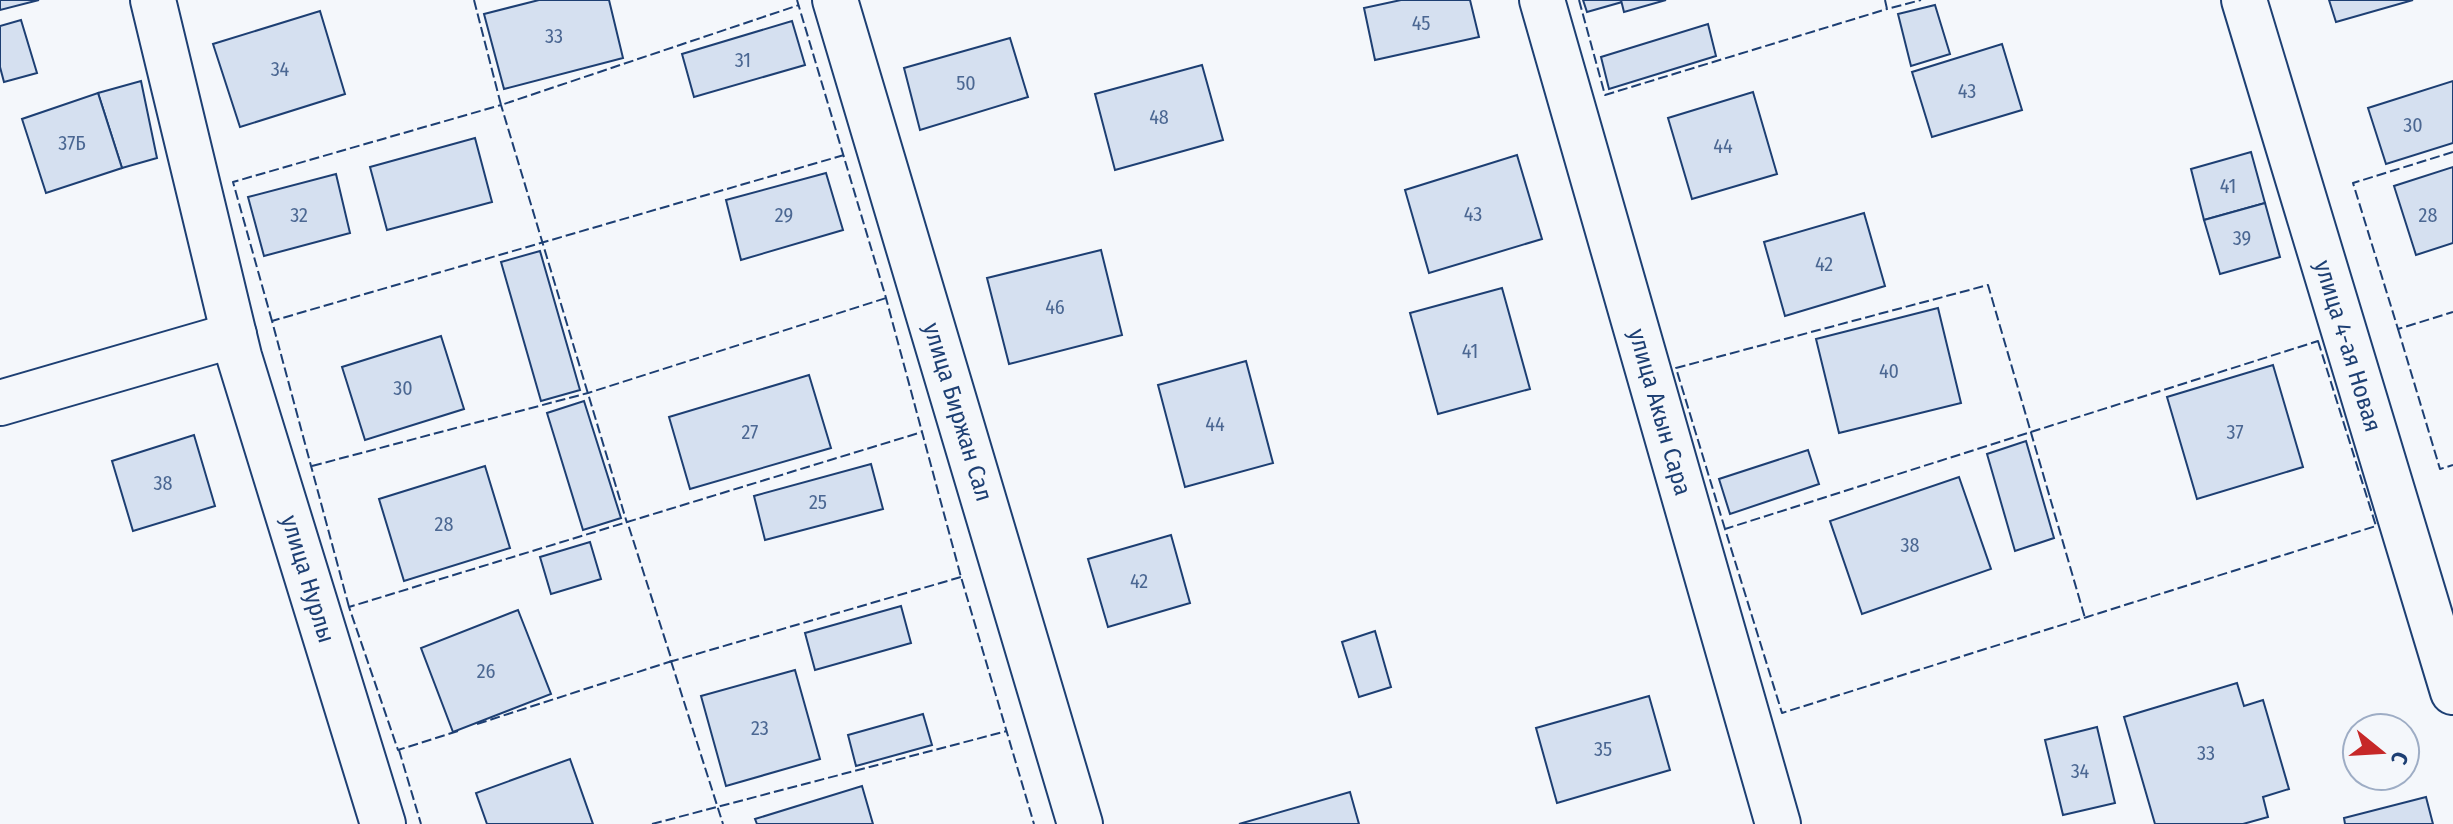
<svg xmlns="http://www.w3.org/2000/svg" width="2453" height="824" viewBox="0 0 2453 824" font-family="'Fira Sans Condensed',sans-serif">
  <rect width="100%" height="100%" fill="#f4f7fb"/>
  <!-- building -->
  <g fill="#d5e0f0" stroke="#1d3f73" stroke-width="2">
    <path d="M 0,0 L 39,0 L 0,10 Z"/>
    <path d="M 539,0 L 609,0 L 623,58 L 504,89 L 484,14 Z"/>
    <path d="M 1401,0 L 1470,0 L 1479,37 L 1375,60 L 1364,8 Z"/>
    <path d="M 1583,0 L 1621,0 L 1622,2 L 1587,12 Z"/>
    <path d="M 1621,0 L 1666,0 L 1624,12 Z"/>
    <path d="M 2329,0 L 2413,0 L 2336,22 Z"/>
    <path d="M 1935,5 L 1950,54 L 1911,66 L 1898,14 Z"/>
    <path d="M 320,11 L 345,94 L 240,127 L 213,44 Z"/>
    <path d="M 21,20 L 37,73 L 4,82 L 0,67 L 0,26 Z"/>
    <path d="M 792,21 L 805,65 L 694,97 L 682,54 Z"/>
    <path d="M 1708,24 L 1716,56 L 1609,89 L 1601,57 Z"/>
    <path d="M 1010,38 L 1028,97 L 920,130 L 904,68 Z"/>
    <path d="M 2002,44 L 2022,110 L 1932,137 L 1912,72 Z"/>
    <path d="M 1202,65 L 1223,140 L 1115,170 L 1095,94 Z"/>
    <path d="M 141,81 L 157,158 L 122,168 L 98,93 Z"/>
    <path d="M 2453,81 L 2453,143 L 2386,164 L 2368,108 Z"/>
    <path d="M 1753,92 L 1777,174 L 1692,199 L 1668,118 Z"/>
    <path d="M 98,93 L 122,168 L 46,193 L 22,119 Z"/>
    <path d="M 475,138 L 492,202 L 387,230 L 370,167 Z"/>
    <path d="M 2251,152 L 2265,203 L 2204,220 L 2191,169 Z"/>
    <path d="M 1517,155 L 1542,239 L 1429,273 L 1405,190 Z"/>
    <path d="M 2453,167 L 2453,243 L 2416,255 L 2394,186 Z"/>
    <path d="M 826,173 L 843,230 L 741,260 L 726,200 Z"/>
    <path d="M 336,174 L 350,233 L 264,256 L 248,197 Z"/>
    <path d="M 2265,203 L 2280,257 L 2220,274 L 2204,220 Z"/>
    <path d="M 1864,213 L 1885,286 L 1785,316 L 1764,242 Z"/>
    <path d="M 1101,250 L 1122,335 L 1009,364 L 987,278 Z"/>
    <path d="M 540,251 L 580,390 L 541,401 L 501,262 Z"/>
    <path d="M 1502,288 L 1530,389 L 1438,414 L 1410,313 Z"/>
    <path d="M 1938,308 L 1961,403 L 1839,433 L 1816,339 Z"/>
    <path d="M 441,336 L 464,409 L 365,440 L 342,367 Z"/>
    <path d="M 1246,361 L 1273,463 L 1185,487 L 1158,385 Z"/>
    <path d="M 2273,365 L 2303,467 L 2197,499 L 2167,397 Z"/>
    <path d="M 809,375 L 831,448 L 690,489 L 669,417 Z"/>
    <path d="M 584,401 L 621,518 L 583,530 L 547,413 Z"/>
    <path d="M 194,435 L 215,506 L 133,531 L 112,461 Z"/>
    <path d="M 2026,441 L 2054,538 L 2015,551 L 1987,454 Z"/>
    <path d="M 1808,450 L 1819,484 L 1730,514 L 1719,479 Z"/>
    <path d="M 871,464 L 883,509 L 765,540 L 754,496 Z"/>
    <path d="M 485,466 L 510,548 L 404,581 L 379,499 Z"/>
    <path d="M 1959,477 L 1991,569 L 1862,614 L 1830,521 Z"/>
    <path d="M 1171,535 L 1190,603 L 1108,627 L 1088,559 Z"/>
    <path d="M 590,542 L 601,579 L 551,594 L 540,557 Z"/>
    <path d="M 901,606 L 911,643 L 815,670 L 805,633 Z"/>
    <path d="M 518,610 L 551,694 L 453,732 L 421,648 Z"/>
    <path d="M 1375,631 L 1391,687 L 1359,697 L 1342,642 Z"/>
    <path d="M 795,670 L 820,759 L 726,786 L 701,696 Z"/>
    <path d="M 2237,683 L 2244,706 L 2263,700 L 2289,789 L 2263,797 L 2268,817 L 2243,824 L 2155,824 L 2124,717 Z"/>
    <path d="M 1649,696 L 1670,770 L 1557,803 L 1536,728 Z"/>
    <path d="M 923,714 L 932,745 L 856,766 L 848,735 Z"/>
    <path d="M 2097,727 L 2115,803 L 2063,815 L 2045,740 Z"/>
    <path d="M 570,759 L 593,824 L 487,824 L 476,793 Z"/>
    <path d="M 862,786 L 873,824 L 757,824 L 755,819 Z"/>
    <path d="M 1350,792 L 1359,824 L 1239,824 Z"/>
    <path d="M 2426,797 L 2433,824 L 2345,824 L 2344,818 Z"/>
  </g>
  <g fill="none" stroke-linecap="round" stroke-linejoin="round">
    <!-- minor casing -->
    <g stroke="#1d3f73" stroke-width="48">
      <g id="minor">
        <path d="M 153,0 L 239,356 L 383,824"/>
        <path d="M 835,0 L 1080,824"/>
        <path d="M 1542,0 L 1778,824"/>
        <path d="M 2244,0 L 2453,692"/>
        <path d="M 0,403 L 234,335"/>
      </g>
    </g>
    <!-- minor -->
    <use href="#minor" stroke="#f4f7fb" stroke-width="44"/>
    <!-- fence -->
    <g stroke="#1d3f73" stroke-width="2" stroke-dasharray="10 4" stroke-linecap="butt">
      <path d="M 474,0 L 501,105 L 799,5"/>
      <path d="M 797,0 L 886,298 L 961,577 L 1034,824"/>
      <path d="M 1579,0 L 1605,95 L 1887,9"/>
      <path d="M 1885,0 L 1887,9 L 1921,0"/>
      <path d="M 2453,152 L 2353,183 L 2398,329 L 2453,312"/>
      <path d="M 272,321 L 233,182 L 501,105 L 627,523"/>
      <path d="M 2398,329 L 2440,469 L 2453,465"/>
      <path d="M 2318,341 L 2376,526 L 1782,713 L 1725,529 Z"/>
      <path d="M 312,466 L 588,393 L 886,298"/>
      <path d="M 1725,529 L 1676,368 L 1988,285 L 2085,618"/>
      <path d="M 349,607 L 272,321 L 844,155"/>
      <path d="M 671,661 L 723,824"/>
      <path d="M 669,662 L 961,577"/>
      <path d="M 477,724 L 672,661 L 627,521"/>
      <path d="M 458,731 L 398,750 L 349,607 L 922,432"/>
      <path d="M 399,750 L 421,824"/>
      <path d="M 652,824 L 1007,731"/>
    </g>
  </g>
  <g text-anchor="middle" stroke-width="6" stroke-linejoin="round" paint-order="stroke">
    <!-- number labels -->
    <g font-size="20" fill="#4b6792">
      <text x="1421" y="30">45</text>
      <text x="554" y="43">33</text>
      <text x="743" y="67">31</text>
      <text x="280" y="76">34</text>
      <text x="966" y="90">50</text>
      <text x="1967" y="98">43</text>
      <text x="1159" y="124">48</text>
      <text x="2413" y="132">30</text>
      <text x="72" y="150">37Б</text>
      <text x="1723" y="153">44</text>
      <text x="2228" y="193">41</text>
      <text x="1473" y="221">43</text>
      <text x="299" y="222">32</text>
      <text x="784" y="222">29</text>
      <text x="2428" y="222">28</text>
      <text x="2242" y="245">39</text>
      <text x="1824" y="271">42</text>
      <text x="1055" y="314">46</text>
      <text x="1470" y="358">41</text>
      <text x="1889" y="378">40</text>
      <text x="403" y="395">30</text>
      <text x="1215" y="431">44</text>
      <text x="750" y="439">27</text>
      <text x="2235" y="439">37</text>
      <text x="163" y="490">38</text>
      <text x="818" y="509">25</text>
      <text x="444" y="531">28</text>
      <text x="1910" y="552">38</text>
      <text x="1139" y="588">42</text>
      <text x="486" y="678">26</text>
      <text x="760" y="735">23</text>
      <text x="1603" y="756">35</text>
      <text x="2206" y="760">33</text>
      <text x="2080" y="778">34</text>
    </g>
    <!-- street labels -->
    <g font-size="24" fill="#1d3f73" stroke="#f4f7fb">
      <text transform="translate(2348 346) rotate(73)" y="8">улица 4-ая Новая</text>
      <text transform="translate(958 412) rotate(73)" y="8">улица Биржан Сал</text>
      <text transform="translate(1660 412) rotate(74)" y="8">улица Акын Сара</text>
      <text transform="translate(308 579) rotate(73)" y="8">улица Нурлы</text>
    </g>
  </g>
  <!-- north arrow -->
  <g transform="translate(2381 752) rotate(108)"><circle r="38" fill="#f4f7fb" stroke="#9eadc5" stroke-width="2"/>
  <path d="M0-6L14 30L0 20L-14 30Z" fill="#c62828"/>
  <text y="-12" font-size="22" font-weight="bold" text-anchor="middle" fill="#1d3f73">С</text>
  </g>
</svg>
